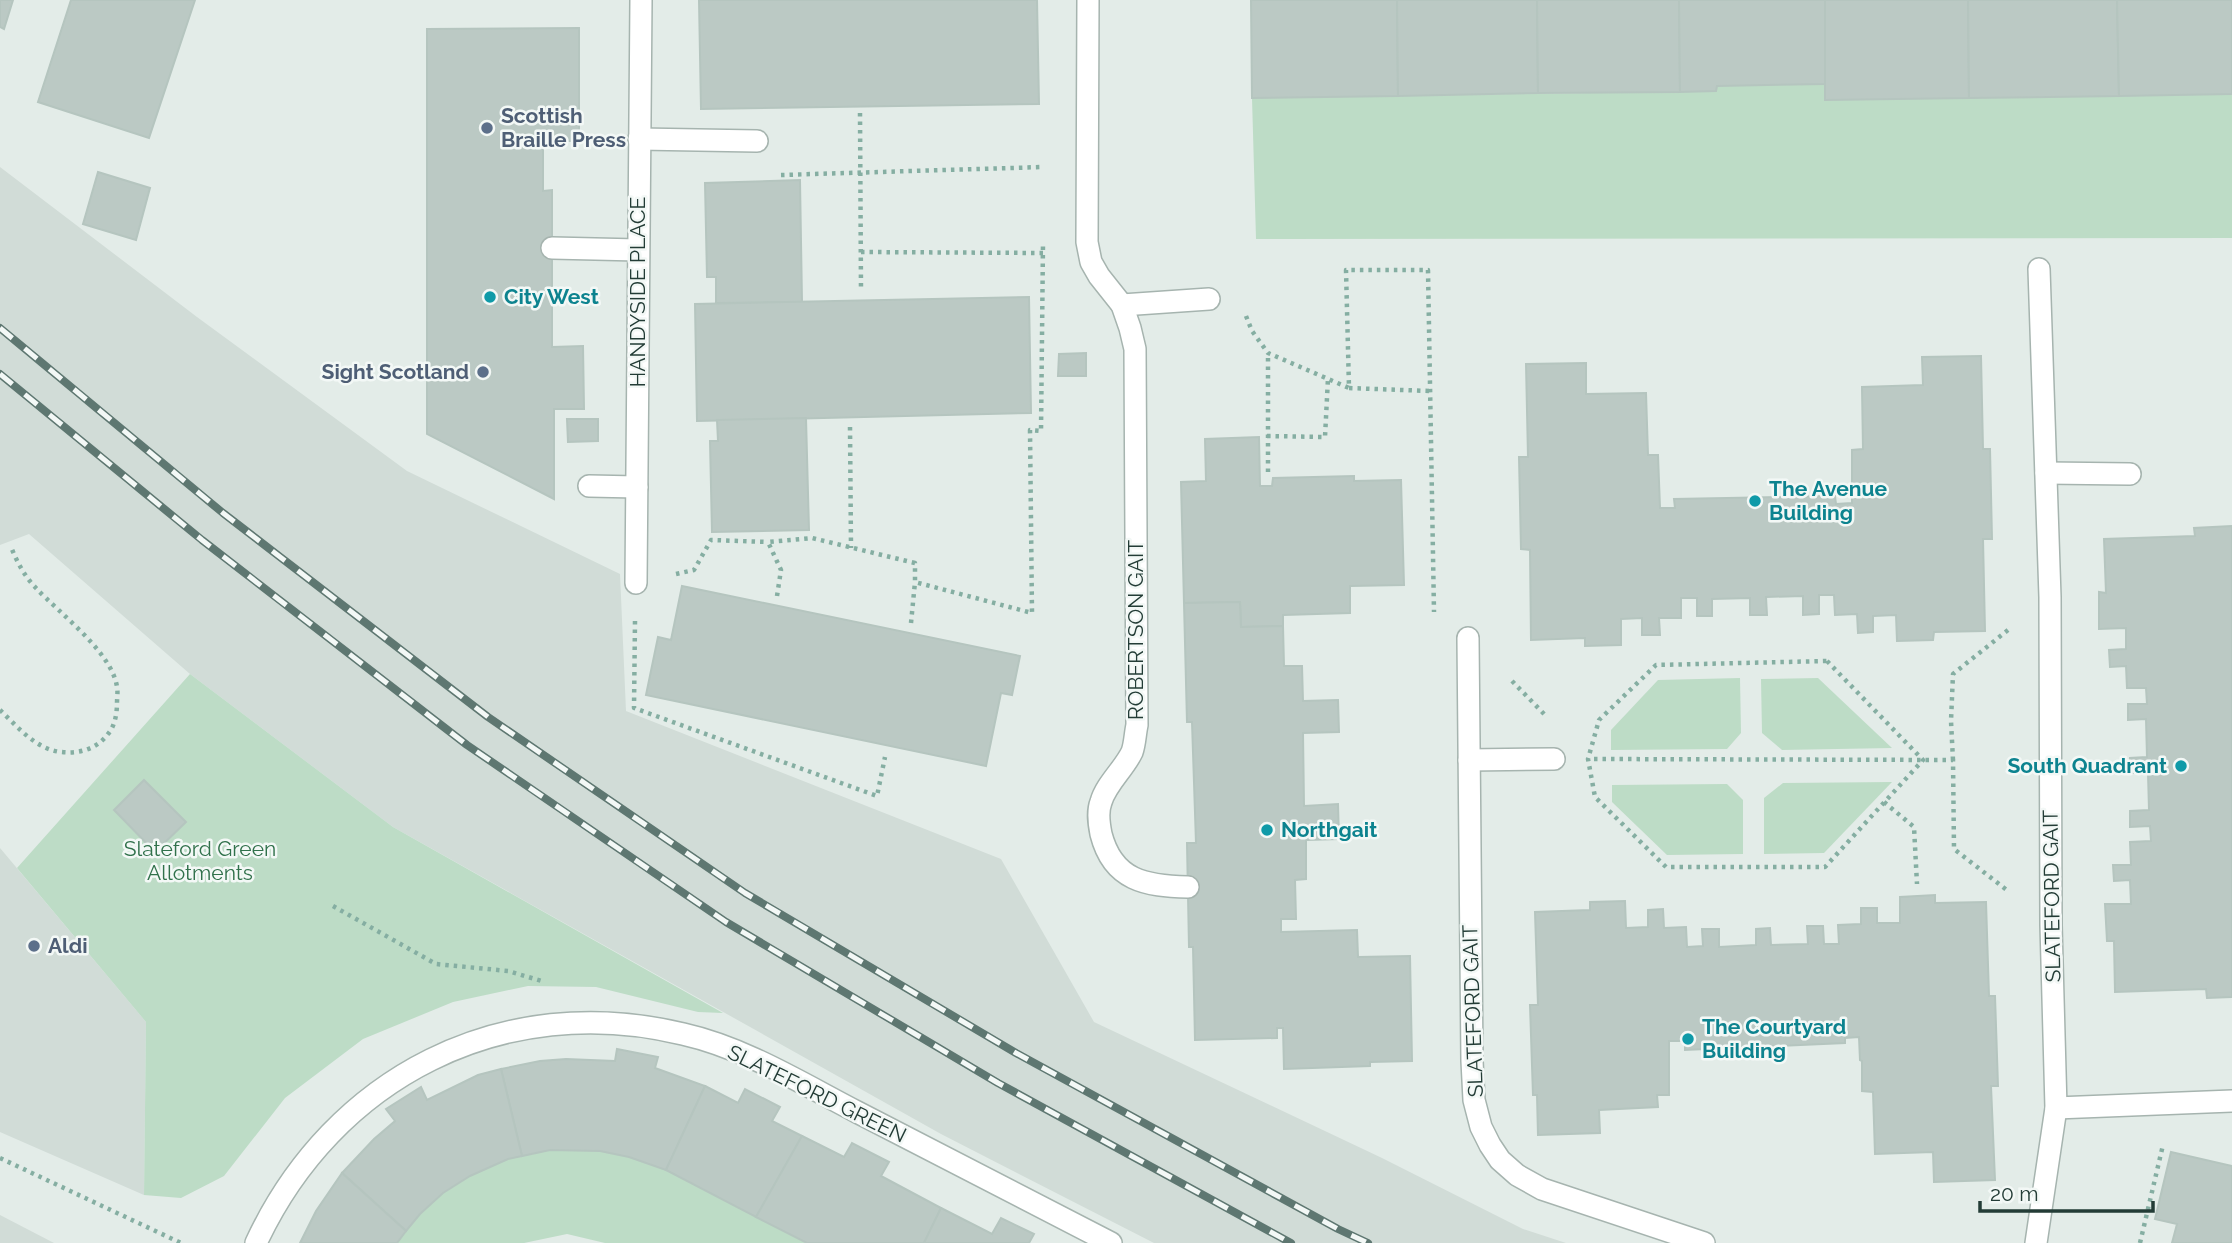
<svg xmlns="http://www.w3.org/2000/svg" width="2232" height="1243" viewBox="0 0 2232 1243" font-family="Raleway,sans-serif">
  <rect width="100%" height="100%" fill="#e3ece8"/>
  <!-- built -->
  <g fill="#d1dcd7">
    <path d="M 0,167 L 197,317 L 407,471 L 620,574 L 626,711 L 1001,859 L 1094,1022 L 1382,1158 L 1523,1229 L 1566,1243 L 1154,1243 L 941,1134 L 393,827 L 190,674 L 29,534 L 0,545 Z"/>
    <path d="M 0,848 L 146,1022 L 144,1195 L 0,1132 Z"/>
    <path d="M 0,1215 L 54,1243 L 0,1243 Z"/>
  </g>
  <!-- green -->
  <g fill="#bddcc6">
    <path d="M 1825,84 L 2232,94 L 2232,238 L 1256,239 L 1252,98 L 1716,91 L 1717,86 Z"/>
    <path d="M 190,674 L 393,827 L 723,1013 L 698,1012 L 596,987 L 528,986 L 453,1002 L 363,1039 L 285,1098 L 224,1176 L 181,1198 L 144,1195 L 146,1022 L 17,868 Z"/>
    <path d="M 1740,678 L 1741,733 L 1727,749 L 1611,750 L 1611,730 L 1658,680 Z"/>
    <path d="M 1818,678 L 1892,748 L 1782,750 L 1762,733 L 1761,679 Z"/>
    <path d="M 1892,782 L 1824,853 L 1764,854 L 1764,798 L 1783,783 Z"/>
    <path d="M 1727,784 L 1743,800 L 1743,854 L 1667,855 L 1612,802 L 1612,785 Z"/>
    <path d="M 550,1150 L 600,1151 L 629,1157 L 666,1170 L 807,1243 L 605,1243 L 567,1234 L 524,1243 L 397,1243 L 420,1214 L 443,1193 L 470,1176 L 508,1159 Z"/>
  </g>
  <!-- building -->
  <g fill="#bbc9c4" stroke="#b5c5bf" stroke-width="2">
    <path d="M 0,0 L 13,0 L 4,29 L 0,27 Z"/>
    <path d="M 71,0 L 195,0 L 149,138 L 38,102 Z"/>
    <path d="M 699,0 L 1037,0 L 1039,104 L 701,109 Z"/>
    <path d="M 1251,0 L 1397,0 L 1398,96 L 1252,98 Z"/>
    <path d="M 1397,0 L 1537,0 L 1538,93 L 1398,96 Z"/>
    <path d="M 1537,0 L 1679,0 L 1680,92 L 1538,93 Z"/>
    <path d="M 1679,0 L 1825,0 L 1825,84 L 1717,86 L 1716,91 L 1680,92 Z"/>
    <path d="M 1825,0 L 1968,0 L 1969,98 L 1825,100 Z"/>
    <path d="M 1968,0 L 2117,0 L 2119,96 L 1969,98 Z"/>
    <path d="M 2117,0 L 2232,0 L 2232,94 L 2119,96 Z"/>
    <path d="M 579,28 L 579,141 L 543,141 L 543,191 L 552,190 L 552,347 L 583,346 L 584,409 L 554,409 L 554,499 L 427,434 L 427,29 Z"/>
    <path d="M 98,172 L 150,188 L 136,240 L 83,224 Z"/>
    <path d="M 800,180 L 802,302 L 716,303 L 716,277 L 707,277 L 705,183 Z"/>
    <path d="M 1029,297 L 1031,413 L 697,421 L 695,304 Z"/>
    <path d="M 1086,353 L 1086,376 L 1058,376 L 1059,354 Z"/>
    <path d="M 1981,356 L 1983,449 L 1990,449 L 1992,539 L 1983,539 L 1985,631 L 1934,632 L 1933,640 L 1897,641 L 1896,615 L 1873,616 L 1873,632 L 1858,633 L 1857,614 L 1835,615 L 1834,595 L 1819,595 L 1819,614 L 1803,615 L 1803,596 L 1766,597 L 1767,615 L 1750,615 L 1750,598 L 1712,599 L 1712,616 L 1697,616 L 1697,598 L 1681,598 L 1681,618 L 1659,618 L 1660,635 L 1642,635 L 1642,618 L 1621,619 L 1621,645 L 1585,646 L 1585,638 L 1531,640 L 1530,550 L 1521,549 L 1519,457 L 1528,457 L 1526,364 L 1586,363 L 1586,394 L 1646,393 L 1648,455 L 1658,455 L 1660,508 L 1675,508 L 1674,499 L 1835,496 L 1836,504 L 1852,503 L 1852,450 L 1863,449 L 1862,387 L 1923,385 L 1922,357 Z"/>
    <path d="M 806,418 L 809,530 L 712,532 L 710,441 L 718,441 L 717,420 Z"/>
    <path d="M 567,419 L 598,419 L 598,441 L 568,442 Z"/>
    <path d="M 1259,437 L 1260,486 L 1272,486 L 1273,478 L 1354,476 L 1354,481 L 1401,480 L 1404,585 L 1350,586 L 1350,613 L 1283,615 L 1283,626 L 1241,627 L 1240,602 L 1184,603 L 1181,482 L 1206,481 L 1205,439 Z"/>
    <path d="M 2232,526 L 2232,997 L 2207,998 L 2206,989 L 2115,992 L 2114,941 L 2107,941 L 2105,904 L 2131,904 L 2130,880 L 2114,881 L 2113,865 L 2131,865 L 2130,842 L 2151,841 L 2150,826 L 2130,827 L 2130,811 L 2149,810 L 2148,773 L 2130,773 L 2130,758 L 2147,757 L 2146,719 L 2128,720 L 2128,704 L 2147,704 L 2146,688 L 2127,688 L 2126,666 L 2110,667 L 2109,650 L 2126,649 L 2126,628 L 2099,629 L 2099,592 L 2106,593 L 2104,539 L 2195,536 L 2194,528 Z"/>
    <path d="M 682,586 L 1020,656 L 1012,695 L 1001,693 L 986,766 L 646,695 L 658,637 L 671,640 Z"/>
    <path d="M 1240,602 L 1241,627 L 1283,626 L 1284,666 L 1302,666 L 1303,701 L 1338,700 L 1339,732 L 1303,733 L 1304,806 L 1338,804 L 1339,839 L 1306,840 L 1306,879 L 1295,880 L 1296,919 L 1281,919 L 1281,932 L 1357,930 L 1358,957 L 1410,956 L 1412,1061 L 1370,1062 L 1370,1066 L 1284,1069 L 1283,1028 L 1277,1028 L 1277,1038 L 1195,1040 L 1193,947 L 1189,947 L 1187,843 L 1196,843 L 1192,722 L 1187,722 L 1184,603 Z"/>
    <path d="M 144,780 L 186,822 L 155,852 L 114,810 Z"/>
    <path d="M 1935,895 L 1935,903 L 1986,902 L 1989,996 L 1995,996 L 1998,1086 L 1991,1086 L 1995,1180 L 1934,1182 L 1933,1152 L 1875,1154 L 1873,1092 L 1862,1091 L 1862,1061 L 1860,1060 L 1859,1037 L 1845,1038 L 1845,1043 L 1685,1050 L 1685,1041 L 1669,1041 L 1669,1095 L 1657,1095 L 1658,1107 L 1599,1110 L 1600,1133 L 1538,1135 L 1537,1095 L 1533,1095 L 1530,1005 L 1538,1005 L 1535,912 L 1590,910 L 1590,902 L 1625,901 L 1626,928 L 1648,927 L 1648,910 L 1663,909 L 1664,928 L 1686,927 L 1687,947 L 1703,946 L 1702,929 L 1719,929 L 1719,947 L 1756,945 L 1756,929 L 1770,928 L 1771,945 L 1808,944 L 1807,926 L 1823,926 L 1824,944 L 1839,944 L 1838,925 L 1861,924 L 1861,908 L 1877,908 L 1877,923 L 1900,923 L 1900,897 Z"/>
    <path d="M 617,1049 L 658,1057 L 655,1068 L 705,1086 L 666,1170 L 629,1157 L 600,1151 L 550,1150 L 522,1156 L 501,1069 L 540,1061 L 566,1059 L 615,1061 Z"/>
    <path d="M 501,1069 L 522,1156 L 508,1159 L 470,1176 L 443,1193 L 420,1214 L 406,1231 L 342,1173 L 374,1139 L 395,1121 L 386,1109 L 421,1087 L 427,1100 L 478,1075 Z"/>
    <path d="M 705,1086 L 738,1103 L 745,1089 L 780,1107 L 772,1121 L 802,1136 L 756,1217 L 666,1170 Z"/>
    <path d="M 802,1136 L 844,1157 L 852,1143 L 889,1162 L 881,1176 L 941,1208 L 924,1243 L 807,1243 L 756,1217 Z"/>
    <path d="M 2171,1152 L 2232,1166 L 2232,1243 L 2172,1243 L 2177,1224 L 2155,1219 Z"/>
    <path d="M 342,1173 L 406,1231 L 397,1243 L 300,1243 L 316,1211 Z"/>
    <path d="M 941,1208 L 992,1234 L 1001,1218 L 1034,1234 L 1029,1243 L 924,1243 Z"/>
  </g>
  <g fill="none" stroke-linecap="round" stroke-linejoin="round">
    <!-- minor casing -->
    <g stroke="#a6b4af" stroke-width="24">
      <g id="minor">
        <path d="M 1088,0 L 1087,242 L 1091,262 L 1099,276 L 1122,305 L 1130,328 L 1135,349 L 1137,725 C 1135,734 1135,744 1132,752 C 1124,769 1106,784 1101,802 C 1097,812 1099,824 1101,834 C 1113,881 1146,886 1188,887"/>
        <path d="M 639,139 L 757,141"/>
        <path d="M 552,248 L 638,250"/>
        <path d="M 1122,305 L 1209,299"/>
        <path d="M 2046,473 L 2130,474"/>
        <path d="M 589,486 L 637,487"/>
        <path d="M 636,583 L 641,0"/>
        <path d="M 1468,638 L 1472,1061 L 1474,1100 L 1481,1127 L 1490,1145 L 1500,1160 L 1517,1175 L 1542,1189 L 1704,1243"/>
        <path d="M 1469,760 L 1554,759"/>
        <path d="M 2056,1108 L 2232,1101"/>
        <path d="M 256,1243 C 333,1077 503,990 683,1034 C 745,1048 801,1083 857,1112 C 941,1156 1026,1199 1111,1243"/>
        <path d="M 2036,1243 L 2056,1108 L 2051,925 L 2050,597 L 2039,269"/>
      </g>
    </g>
    <!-- path -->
    <g stroke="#85aea2" stroke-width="4.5" stroke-dasharray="3.5 5" stroke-linecap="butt">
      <path d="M 860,113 L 861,291"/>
      <path d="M 781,175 L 1043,167"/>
      <path d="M 861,252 L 1043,253"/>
      <path d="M 1246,316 L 1252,331 L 1268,353 L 1349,388 L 1346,270 L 1428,270 L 1434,612"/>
      <path d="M 1349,388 L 1430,391"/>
      <path d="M 850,427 L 851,548"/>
      <path d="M 1267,436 L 1325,437 L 1328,378"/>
      <path d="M 1268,472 L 1268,353"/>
      <path d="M 676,574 L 694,570 L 711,540 L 768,542"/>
      <path d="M 777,596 L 781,570 L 768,542 L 812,538 L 915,563 L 915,582 L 1032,613 L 1030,430 L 1041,431 L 1043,243"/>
      <path d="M 635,621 L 634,708 L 877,796 L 885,757"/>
      <path d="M 911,623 L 915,582"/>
      <path d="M 1827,661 L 1923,760 L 1825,867 L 1666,867 L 1595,797 L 1588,759 L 1599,720 L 1656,665 Z"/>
      <path d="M 1512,681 L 1547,717"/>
      <path d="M 0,710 C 17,726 35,749 61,752 C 79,754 97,749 108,734 C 115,726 117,713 117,703 C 117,698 118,692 117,687 C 112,652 59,613 36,588 C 25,577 17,562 11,547"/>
      <path d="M 1594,759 L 1953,760 L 1954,849 L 2008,891"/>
      <path d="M 1953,760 L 1951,721 L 1953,674 L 2008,630"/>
      <path d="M 1884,802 L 1914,827 L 1917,884"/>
      <path d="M 333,906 L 436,964 L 508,971 L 545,982"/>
      <path d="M 0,1158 L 181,1243"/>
      <path d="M 2140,1243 L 2163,1145"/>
    </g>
    <!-- minor -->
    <use href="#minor" stroke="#fff" stroke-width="21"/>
    <!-- rail casing -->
    <g stroke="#5e7771" stroke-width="8">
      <g id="rail">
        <path d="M 0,328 L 223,513 L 488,717 L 745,893 L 1016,1053 L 1338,1229 L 1368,1243"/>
        <path d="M 0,374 L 202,540 L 467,745 L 726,922 L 998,1083 L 1291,1243"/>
      </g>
    </g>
    <!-- rail -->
    <use href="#rail" stroke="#f3f8f6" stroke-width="5" stroke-dasharray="16" stroke-linecap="butt"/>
  </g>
  <!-- markers -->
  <g fill="#5c6f8a" stroke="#f3f8f6" stroke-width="2.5">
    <circle cx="487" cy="128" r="7"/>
    <circle cx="483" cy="372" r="7"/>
    <circle cx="34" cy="946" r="7"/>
  </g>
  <g fill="#0f9aa8" stroke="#f3f8f6" stroke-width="2.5">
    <circle cx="490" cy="297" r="7"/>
    <circle cx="1755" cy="501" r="7"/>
    <circle cx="2181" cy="766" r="7"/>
    <circle cx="1267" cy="830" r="7"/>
    <circle cx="1688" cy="1039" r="7"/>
  </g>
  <g text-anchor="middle" stroke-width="5" stroke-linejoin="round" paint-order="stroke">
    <!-- service labels -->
    <g font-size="21" font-weight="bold" fill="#4e5e75" stroke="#f3f8f6" text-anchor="start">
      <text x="501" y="123">Scottish<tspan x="501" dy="24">Braille Press</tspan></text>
      <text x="469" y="379" text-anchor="end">Sight Scotland</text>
      <text x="48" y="953">Aldi</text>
    </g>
    <!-- street labels -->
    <g font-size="21" fill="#233c36" stroke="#f3f8f6">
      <text transform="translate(638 292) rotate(-90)" y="7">HANDYSIDE PLACE</text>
      <text transform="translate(1136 630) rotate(-90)" y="7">ROBERTSON GAIT</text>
      <text transform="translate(2052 896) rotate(-91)" y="7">SLATEFORD GAIT</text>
      <text transform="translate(1473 1011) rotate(-92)" y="7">SLATEFORD GAIT</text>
      <text transform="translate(817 1094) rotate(26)" y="7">SLATEFORD GREEN</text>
    </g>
    <!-- culture labels -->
    <g font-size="21" font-weight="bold" fill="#0d838f" stroke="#f3f8f6" text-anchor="start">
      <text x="504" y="304">City West</text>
      <text x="1769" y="496">The Avenue<tspan x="1769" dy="24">Building</tspan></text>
      <text x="2167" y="773" text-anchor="end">South Quadrant</text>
      <text x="1281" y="837">Northgait</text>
      <text x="1702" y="1034">The Courtyard<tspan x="1702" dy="24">Building</tspan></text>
    </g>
    <!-- park labels -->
    <g font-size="21" fill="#30714b" stroke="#f3f8f6">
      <text x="200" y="856">Slateford Green<tspan x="200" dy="24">Allotments</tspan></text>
    </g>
  </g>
  <!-- scale -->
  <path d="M1980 1201v10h173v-10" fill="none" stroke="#233c36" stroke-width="3.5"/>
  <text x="1990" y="1201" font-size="21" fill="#233c36" stroke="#f3f8f6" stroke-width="5" paint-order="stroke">20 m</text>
</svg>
